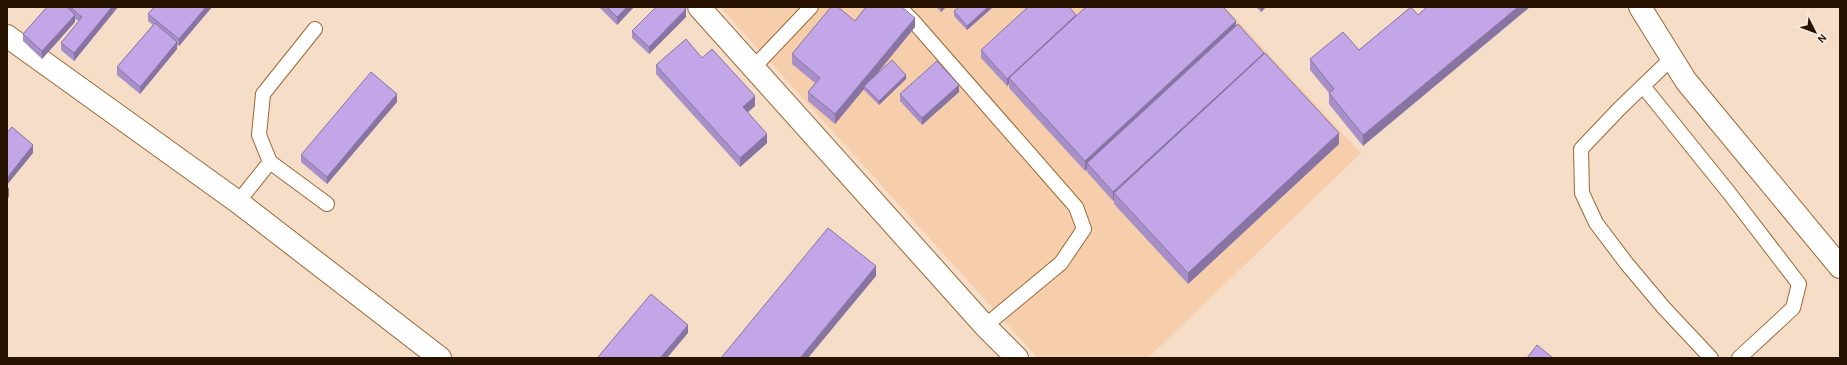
<svg xmlns="http://www.w3.org/2000/svg" width="1847" height="365" viewBox="0 0 1847 365" font-family="'Alegreya Sans',sans-serif">
  <rect width="100%" height="100%" fill="#f6ddc8"/>
  <!-- built -->
  <path fill="#f6ceab" d="M 720,7 L 1225,7 L 1361,153 L 1148,358 L 1038,358 Z"/>
  <g fill="none" stroke-linecap="round" stroke-linejoin="round">
    <!-- service casing -->
    <g stroke="#9d6732" stroke-width="16">
      <g id="service">
        <path d="M 899,7 L 914,22 L 1076,207 L 1084,229 L 1061,263 L 985,326"/>
        <path d="M 315,29 L 263,94 L 259,135 L 270,162 L 327,204"/>
        <path d="M 1672,58 L 1620,108 L 1581,149 L 1582,193 L 1596,223 L 1627,264 L 1664,308 L 1711,358"/>
        <path d="M 754,67 L 811,7"/>
        <path d="M 1643,86 L 1730,194 L 1799,284 L 1793,308 L 1739,358"/>
        <path d="M 238,202 L 270,162"/>
      </g>
    </g>
    <!-- minor casing -->
    <g stroke="#9d6732" stroke-width="24">
      <g id="minor">
        <path d="M 699,7 L 985,326 L 1017,358"/>
        <path d="M 1640,7 L 1686,81 L 1840,267"/>
        <path d="M 7,36 L 238,202 L 440,358"/>
      </g>
    </g>
    <!-- service -->
    <use href="#service" stroke="#fff" stroke-width="14"/>
    <!-- minor -->
    <use href="#minor" stroke="#fff" stroke-width="22"/>
  </g>
  <!-- wall -->
  <g fill="#a78fc8">
    <path d="M 47,7 L 118,7 L 74,61 L 61,50 L 61,43 L 79,21 L 75,19 L 75,22 L 42,59 L 23,41 L 23,34 Z"/>
    <path d="M 212,7 L 179,46 L 177,45 L 177,49 L 140,94 L 117,75 L 117,67 L 153,25 L 148,21 L 148,14 Z"/>
    <path d="M 599,7 L 634,7 L 617,25 Z"/>
    <path d="M 936,7 L 946,7 L 941,12 Z"/>
    <path d="M 993,7 L 967,30 L 954,16 L 954,11 Z"/>
    <path d="M 1256,7 L 1266,7 L 1261,12 Z"/>
    <path d="M 1411,7 L 1363,146 L 1329,104 L 1329,93 L 1310,70 L 1310,59 L 1359,50 Z"/>
    <path d="M 1076,16 L 1236,26 L 1264,54 L 1339,144 L 1188,284 L 1114,204 L 1114,200 L 1113,201 L 1087,172 L 1087,169 L 1085,171 L 1009,88 L 1009,84 L 1007,86 L 981,58 L 981,50 Z"/>
    <path d="M 686,17 L 649,54 L 632,38 L 632,31 Z"/>
    <path d="M 855,21 L 915,27 L 875,76 L 906,79 L 879,105 L 864,90 L 864,89 L 835,124 L 808,101 L 808,92 L 815,83 L 792,64 L 792,54 Z"/>
    <path d="M 702,58 L 755,106 L 748,112 L 767,143 L 740,167 L 656,74 L 656,65 Z"/>
    <path d="M 959,92 L 922,125 L 900,101 L 900,94 Z"/>
    <path d="M 397,102 L 327,184 L 301,162 L 301,155 Z"/>
  </g>
  <!-- shaded-wall -->
  <g fill="#8874a2">
    <path d="M 112,7 L 118,7 L 74,61 L 74,53 Z"/>
    <path d="M 206,7 L 212,7 L 179,46 L 179,39 Z"/>
    <path d="M 627,7 L 634,7 L 617,25 L 617,17 Z"/>
    <path d="M 941,7 L 946,7 L 941,12 Z"/>
    <path d="M 988,7 L 993,7 L 967,30 L 967,26 Z"/>
    <path d="M 1262,7 L 1266,7 L 1261,12 L 1261,8 Z"/>
    <path d="M 1518,7 L 1530,7 L 1363,146 L 1363,135 Z"/>
    <path d="M 686,9 L 686,17 L 649,54 L 649,47 Z"/>
    <path d="M 75,15 L 75,22 L 42,59 L 42,51 Z"/>
    <path d="M 1076,15 L 1076,23 L 1009,78 L 1009,84 L 1007,86 L 1007,79 Z"/>
    <path d="M 915,18 L 915,27 L 866,87 L 864,86 L 864,89 L 835,124 L 835,114 Z"/>
    <path d="M 1236,21 L 1236,32 L 1087,163 L 1087,169 L 1085,171 L 1085,161 Z"/>
    <path d="M 177,42 L 177,49 L 140,94 L 140,87 Z"/>
    <path d="M 1264,53 L 1264,62 L 1114,193 L 1114,200 L 1113,201 L 1113,192 Z"/>
    <path d="M 906,75 L 906,79 L 879,105 L 879,101 Z"/>
    <path d="M 959,85 L 959,92 L 922,125 L 922,118 Z"/>
    <path d="M 397,94 L 397,102 L 327,184 L 327,177 Z"/>
    <path d="M 755,96 L 755,106 L 743,116 L 743,107 Z"/>
    <path d="M 1339,133 L 1339,144 L 1188,284 L 1188,273 Z"/>
    <path d="M 767,134 L 767,143 L 740,167 L 740,158 Z"/>
    <path d="M 33,145 L 33,153 L 7,185 L 7,178 Z"/>
    <path d="M 9,189 L 9,197 L 7,199 L 7,192 Z"/>
    <path d="M 876,266 L 876,276 L 808,358 L 800,358 Z"/>
    <path d="M 688,325 L 688,333 L 667,358 L 660,358 Z"/>
  </g>
  <!-- building -->
  <g fill="#c2a6e8" stroke="#8874a2">
    <path d="M 47,7 L 67,7 L 75,15 L 42,51 L 23,34 Z"/>
    <path d="M 70,7 L 112,7 L 74,53 L 61,43 L 82,17 Z"/>
    <path d="M 154,7 L 206,7 L 179,39 L 148,14 Z"/>
    <path d="M 607,7 L 627,7 L 617,17 Z"/>
    <path d="M 656,7 L 683,7 L 686,9 L 649,47 L 632,31 Z"/>
    <path d="M 831,7 L 838,7 L 855,21 L 866,7 L 902,7 L 915,18 L 835,114 L 808,92 L 820,78 L 792,54 Z"/>
    <path d="M 959,7 L 988,7 L 967,26 L 954,11 Z"/>
    <path d="M 1028,7 L 1069,7 L 1076,15 L 1007,79 L 981,50 Z"/>
    <path d="M 1086,7 L 1223,7 L 1236,21 L 1085,161 L 1009,78 Z"/>
    <path d="M 1411,7 L 1418,15 L 1427,7 L 1518,7 L 1363,135 L 1329,93 L 1334,89 L 1310,59 L 1343,32 L 1359,50 Z"/>
    <path d="M 155,23 L 177,42 L 140,87 L 117,67 Z"/>
    <path d="M 1238,24 L 1264,53 L 1113,192 L 1087,163 Z"/>
    <path d="M 686,39 L 702,58 L 712,49 L 755,96 L 743,107 L 767,134 L 740,158 L 656,65 Z"/>
    <path d="M 1265,53 L 1339,133 L 1188,273 L 1114,193 Z"/>
    <path d="M 892,60 L 906,75 L 879,101 L 864,86 Z"/>
    <path d="M 937,61 L 959,85 L 922,118 L 900,94 Z"/>
    <path d="M 371,72 L 397,94 L 327,177 L 301,155 Z"/>
    <path d="M 12,127 L 33,145 L 7,178 L 7,133 Z"/>
    <path d="M 7,187 L 9,189 L 7,192 Z"/>
    <path d="M 828,228 L 876,266 L 800,358 L 721,358 Z"/>
    <path d="M 651,294 L 688,325 L 660,358 L 599,358 L 598,357 Z"/>
    <path d="M 1537,345 L 1553,358 L 1527,358 Z"/>
  </g>
  <!-- border -->
  <rect width="1847" height="365" fill="none" stroke="#271200" stroke-width="16"/>
  <!-- north arrow -->
  <g transform="translate(1815 32) rotate(132)" stroke="#f9ede2" stroke-width="3" paint-order="stroke">
  <path d="M0-3L7 15L0 10L-7 15Z" fill="#271200"/>
  <text y="-6" font-size="11" font-weight="bold" text-anchor="middle" fill="#271200">N</text>
  </g>
</svg>
